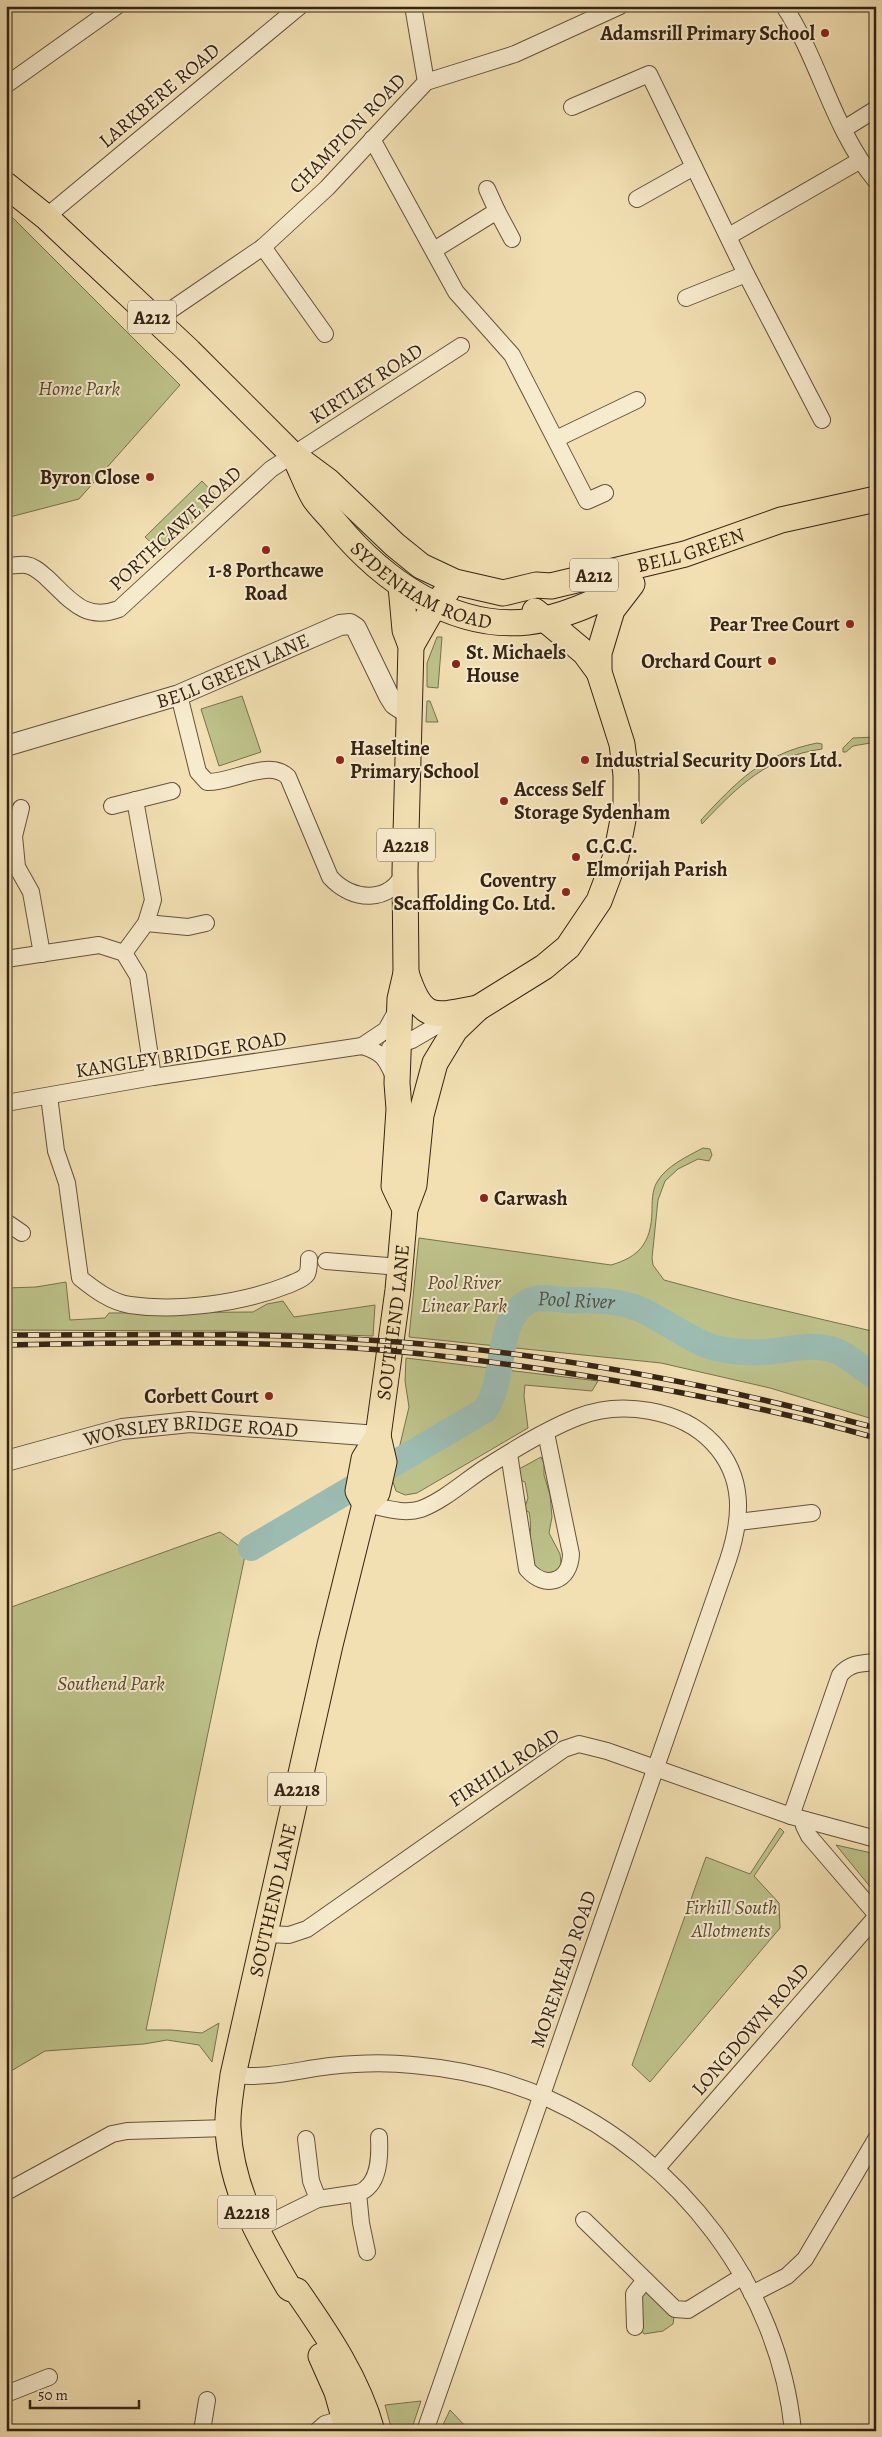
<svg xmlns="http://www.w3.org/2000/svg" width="882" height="2437" viewBox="0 0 882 2437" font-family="Alegreya,serif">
  <rect width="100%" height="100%" fill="#f2e0b2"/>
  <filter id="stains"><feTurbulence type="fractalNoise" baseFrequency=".004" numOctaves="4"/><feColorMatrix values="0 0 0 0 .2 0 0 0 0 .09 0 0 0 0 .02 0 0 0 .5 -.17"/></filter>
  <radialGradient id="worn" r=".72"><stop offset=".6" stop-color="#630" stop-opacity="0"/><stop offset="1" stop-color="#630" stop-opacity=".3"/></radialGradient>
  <!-- green -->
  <g fill="#bdc28a" stroke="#78724e">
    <path d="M 6,211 L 180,385 L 79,499 L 6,518 Z"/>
    <path d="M 202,481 L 218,498 L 161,552 L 145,537 Z"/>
    <path d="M 437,637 L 442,637 L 438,688 L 427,687 L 427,663 Z"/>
    <path d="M 242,696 L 261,752 L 219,766 L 201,709 Z"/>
    <path d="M 427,701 L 430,701 L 438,722 L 426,722 Z"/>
    <path d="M 876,737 L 876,742 L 853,746 L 846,752 L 843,752 L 843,748 L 853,738 Z"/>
    <path d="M 817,743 L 822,744 L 822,749 C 767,757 739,785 702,824 L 701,820 C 737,781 763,754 817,743 Z"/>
    <path d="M 703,1148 L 710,1149 L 712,1155 L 709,1161 L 698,1159 L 678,1169 L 665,1181 L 658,1200 L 652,1258 L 653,1265 L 664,1280 L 739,1300 L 876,1332 L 876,1420 L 770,1388 L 661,1363 L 409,1337 L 419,1238 L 611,1265 C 639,1257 651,1243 652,1212 C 652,1203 652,1190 657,1182 C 666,1166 688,1156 703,1148 Z"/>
    <path d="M 66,1282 L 70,1320 L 105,1318 L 109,1313 L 253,1312 L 267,1304 L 283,1301 L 294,1317 L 375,1305 L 373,1336 L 219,1331 L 6,1330 L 6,1288 L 36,1287 Z"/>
    <path d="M 406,1358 L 598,1381 L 592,1391 L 525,1385 L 524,1396 L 528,1428 L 417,1493 L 405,1495 L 396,1491 L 393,1482 L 393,1474 L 409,1407 L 405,1381 Z"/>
    <path d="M 541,1457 L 544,1464 L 544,1475 L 550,1495 L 552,1517 L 549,1533 L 560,1554 L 562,1570 L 550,1574 L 537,1572 C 524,1549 534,1535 529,1512 L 524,1510 L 528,1498 L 525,1482 L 520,1480 L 519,1469 Z"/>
    <path d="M 220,1532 L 246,1551 L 146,2030 L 171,2030 L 202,2033 L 219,2023 L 212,2062 L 199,2045 L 167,2040 L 144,2044 L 45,2051 L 6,2074 L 6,1609 Z"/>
    <path d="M 780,1828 L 784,1832 L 754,1876 L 779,1903 L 780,1928 L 650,2082 L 632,2065 L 706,1857 L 750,1874 Z"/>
    <path d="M 836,1845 L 876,1854 L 876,1894 Z"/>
    <path d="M 642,2291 L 650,2292 L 674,2317 L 673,2324 L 663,2331 L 644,2334 L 642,2331 L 640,2294 Z"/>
    <path d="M 421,2401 L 411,2431 L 392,2431 L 385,2405 Z"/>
    <path d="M 450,2410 L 470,2431 L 440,2431 Z"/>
  </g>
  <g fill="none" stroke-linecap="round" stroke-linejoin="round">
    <!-- river -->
    <path stroke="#9cbcb2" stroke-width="26" id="s1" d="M 251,1548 L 485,1410 C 507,1380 494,1319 529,1301 C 539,1296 555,1299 566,1300 C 590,1301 614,1299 637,1308 C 660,1317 692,1342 715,1348 C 730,1351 748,1354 764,1352 C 787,1351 807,1343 831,1349 C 846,1353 862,1369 876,1377"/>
    <!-- minor casing -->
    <g stroke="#64523b" stroke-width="18">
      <g id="minor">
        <path d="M 413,6 L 426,82"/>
        <path d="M 784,6 C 820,61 833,130 876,181"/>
        <path d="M 6,85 L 117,6"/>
        <path d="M 572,107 L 649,74 L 746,274 L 822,420"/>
        <path d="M 844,129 L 876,109"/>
        <path d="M 372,139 L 456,292 L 512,355 L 587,501 L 605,493"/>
        <path d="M 487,189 L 497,211"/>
        <path d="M 637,199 L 694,167"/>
        <path d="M 46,217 L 300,6"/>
        <path d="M 729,236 L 859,161"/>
        <path d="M 263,247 L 325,334"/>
        <path d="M 434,250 L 497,211 L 512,239"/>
        <path d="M 686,298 L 746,274"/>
        <path d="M 156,320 L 263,247 L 327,188 L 426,82 L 515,54 L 620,6"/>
        <path d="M 556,439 L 637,400"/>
        <path d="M 6,566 C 12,566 20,564 26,565 C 34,566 40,572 46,577 C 70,599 84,622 119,609 L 271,469 L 461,346"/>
        <path d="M 179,695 L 198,772 L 207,782 C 232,783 269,758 288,777 L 330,877 C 352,902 390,904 405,871"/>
        <path d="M 112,806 L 172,791"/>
        <path d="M 21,808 L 14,836 L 17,867 L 31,892 L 42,954"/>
        <path d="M 146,923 L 188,927 L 206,923"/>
        <path d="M 124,953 L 146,923 L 153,900 L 135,800"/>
        <path d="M 6,959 L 99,945 L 124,953 L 138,976 L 153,1077"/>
        <path d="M 362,1046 L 386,1030 L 396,1012"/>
        <path d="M 390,1048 L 412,1040 L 453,1016"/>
        <path d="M 49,1096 L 56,1151 L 67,1183 L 80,1278 C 95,1290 111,1302 130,1305 C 178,1312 243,1303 288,1285 C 294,1282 303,1280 307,1274 C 309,1270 309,1263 309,1259"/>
        <path d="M 6,1103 L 153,1077 L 362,1046 C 384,1053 386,1059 395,1079"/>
        <path d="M 6,1222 L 22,1233"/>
        <path d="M 326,1261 L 400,1267"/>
        <path d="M 509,1454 L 527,1569 C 545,1590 570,1582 571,1554 L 546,1433"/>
        <path d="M 365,1504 C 383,1507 403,1515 421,1509 C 445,1500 467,1479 488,1466 C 516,1448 547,1429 578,1417 C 621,1400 681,1409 713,1443 C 745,1477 742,1518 728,1560 L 425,2431"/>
        <path d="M 738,1522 L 812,1513"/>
        <path d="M 791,1816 L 840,1675 C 850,1663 862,1663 876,1662"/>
        <path d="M 805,1820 L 804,1826 L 809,1836 L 876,1914"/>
        <path d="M 265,1934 L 289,1935 L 307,1929 L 564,1749 L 579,1744 L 607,1751 L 791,1816 L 876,1839"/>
        <path d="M 233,2075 C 267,2079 297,2070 330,2066 C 358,2063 386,2062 413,2065 C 459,2069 507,2080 549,2099 C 679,2158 779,2287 793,2431"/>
        <path d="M 306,2139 L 311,2181 L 318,2199"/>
        <path d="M 656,2169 L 876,1917"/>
        <path d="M 6,2192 L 112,2134 L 127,2131 L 228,2128"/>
        <path d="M 584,2220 L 675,2309 L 688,2310 L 743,2276"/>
        <path d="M 255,2230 L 318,2199 L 358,2193"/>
        <path d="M 367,2252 L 361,2223 L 358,2193 C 380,2186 380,2156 379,2137"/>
        <path d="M 752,2294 L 787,2276 L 805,2259 L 876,2139"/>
        <path d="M 635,2327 L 634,2294 L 645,2280"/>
        <path d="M 6,2394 L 49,2377"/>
        <path d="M 202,2431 L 207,2400"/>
        <path d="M 317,2431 L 325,2424 L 345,2418"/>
      </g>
    </g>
    <!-- tertiary casing -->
    <g stroke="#64523b" stroke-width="22">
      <g id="tertiary">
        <path id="s2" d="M 6,746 L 179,695 L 340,625 L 350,624 L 356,628 L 389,696 L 394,704 L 409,714"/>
        <path id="s3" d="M 6,1461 L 122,1429 L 190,1422 L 378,1436"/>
      </g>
    </g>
    <!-- primary casing -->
    <g stroke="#342313" stroke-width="27">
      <g id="primary">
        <path id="s4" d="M 6,185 L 46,217 L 95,263 L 189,351 L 293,455 L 328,481 L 395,545 L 421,566 L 455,582 L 503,593 L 536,585 L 551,586 L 685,554 L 781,520 L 876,499"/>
        <path id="s5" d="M 296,460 C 302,472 307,486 314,498 C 320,507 329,515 336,524 C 382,580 452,630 528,622 C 563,618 597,601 628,586"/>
        <path d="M 401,586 L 405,630 L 411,646 L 405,871 L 406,973 L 400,999 L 397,1083 L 399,1109 L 394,1186 L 405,1209"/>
        <path d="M 535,611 L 585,653 L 599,672"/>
        <path d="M 411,646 L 431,611 L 447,591"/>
        <path d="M 406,973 C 422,1022 433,1017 478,1008"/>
        <path id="s6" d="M 365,1504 L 358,1491 L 359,1486 L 364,1459 L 378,1436 L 398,1290 L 405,1209 L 414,1185 L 421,1115 L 435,1063 L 455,1030 L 478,1008 L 544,967 L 568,947 L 599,901 L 616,856 L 626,804 L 626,775 L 622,744 L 599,672 L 599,653 L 612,610 L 632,584"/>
        <path d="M 321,2356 L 337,2392 L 348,2431"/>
        <path id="s7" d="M 372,2431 C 358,2380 327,2334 297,2291 L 289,2288 C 259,2237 231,2189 228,2128 C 227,2111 231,2092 233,2075 L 330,1645 L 365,1504 L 377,1493 L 384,1462 L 378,1436"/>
      </g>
    </g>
    <!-- minor -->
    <use href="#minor" stroke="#f7ebcd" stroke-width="16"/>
    <!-- tertiary -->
    <use href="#tertiary" stroke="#f7ebcd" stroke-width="20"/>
    <!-- primary -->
    <use href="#primary" stroke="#f2e0b2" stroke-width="25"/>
    <!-- rail casing -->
    <g stroke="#342313" stroke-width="5.5">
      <g id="rail">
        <path d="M 6,1335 C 127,1335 247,1332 368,1340 C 539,1350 711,1384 876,1428"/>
        <path d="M 6,1345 C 111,1343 215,1341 319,1346 C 409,1350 498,1362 587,1376 C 684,1392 781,1411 876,1438"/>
      </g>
    </g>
    <!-- rail -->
    <use href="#rail" stroke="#f7ebcd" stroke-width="4" stroke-dasharray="11" stroke-linecap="butt"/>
  </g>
  <!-- markers -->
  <g fill="#8f2418" stroke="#f7ebcd" stroke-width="2">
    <circle cx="825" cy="33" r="5"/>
    <circle cx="150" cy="477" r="5"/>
    <circle cx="266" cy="550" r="5"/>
    <circle cx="850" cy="624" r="5"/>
    <circle cx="772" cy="661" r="5"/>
    <circle cx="456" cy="664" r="5"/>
    <circle cx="340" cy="760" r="5"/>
    <circle cx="585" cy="760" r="5"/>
    <circle cx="504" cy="801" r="5"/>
    <circle cx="576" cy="857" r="5"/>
    <circle cx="566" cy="892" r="5"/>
    <circle cx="484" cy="1198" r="5"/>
    <circle cx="269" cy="1396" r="5"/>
  </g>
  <g text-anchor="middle" stroke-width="4" stroke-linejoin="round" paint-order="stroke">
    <!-- shield labels -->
    <g fill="#f7ebcd" stroke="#6e5f4b" stroke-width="1">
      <rect x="128" y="300.5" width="48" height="33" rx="4"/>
      <rect x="570" y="558.5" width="48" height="33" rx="4"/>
      <rect x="377" y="828.5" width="58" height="33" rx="4"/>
      <rect x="268" y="1772.5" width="58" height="33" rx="4"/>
      <rect x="218" y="2195.5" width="58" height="33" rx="4"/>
    </g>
    <g font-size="19" font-weight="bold" fill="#342313">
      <text x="152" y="324">A212</text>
      <text x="594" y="582">A212</text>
      <text x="406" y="852">A2218</text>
      <text x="297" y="1796">A2218</text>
      <text x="247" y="2219">A2218</text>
    </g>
    <!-- poi labels -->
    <g font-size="20" font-weight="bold" fill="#342313" stroke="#f7ebcd" text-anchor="end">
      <text x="815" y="40">Adamsrill Primary School</text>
      <text x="140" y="484">Byron Close</text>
      <text x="266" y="577" text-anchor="middle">1-8 Porthcawe<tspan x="266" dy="23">Road</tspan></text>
      <text x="840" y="631">Pear Tree Court</text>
      <text x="466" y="659" text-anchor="start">St. Michaels<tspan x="466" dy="23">House</tspan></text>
      <text x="762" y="668">Orchard Court</text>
      <text x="350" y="755" text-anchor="start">Haseltine<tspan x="350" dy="23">Primary School</tspan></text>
      <text x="595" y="767" text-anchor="start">Industrial Security Doors Ltd.</text>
      <text x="514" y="796" text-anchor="start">Access Self<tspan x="514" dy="23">Storage Sydenham</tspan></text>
      <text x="586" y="853" text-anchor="start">C.C.C.<tspan x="586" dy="23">Elmorijah Parish</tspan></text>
      <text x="556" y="887">Coventry<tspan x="556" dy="23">Scaffolding Co. Ltd.</tspan></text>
      <text x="494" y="1205" text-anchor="start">Carwash</text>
      <text x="259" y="1403">Corbett Court</text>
    </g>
    <!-- street labels -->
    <g font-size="20" fill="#342313" stroke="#f7ebcd">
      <text transform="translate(159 95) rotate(-40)" y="7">LARKBERE ROAD</text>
      <text transform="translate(347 133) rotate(-46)" y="7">CHAMPION ROAD</text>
      <text transform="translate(366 383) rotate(-33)" y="7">KIRTLEY ROAD</text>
      <text transform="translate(175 528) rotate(-43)" y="7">PORTHCAWE ROAD</text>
      <text dy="7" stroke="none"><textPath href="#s4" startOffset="844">BELL GREEN</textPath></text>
      <text dy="7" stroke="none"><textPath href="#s5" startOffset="184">SYDENHAM ROAD</textPath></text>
      <text dy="7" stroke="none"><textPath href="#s2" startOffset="239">BELL GREEN LANE</textPath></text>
      <text transform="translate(181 1054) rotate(-9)" y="7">KANGLEY BRIDGE ROAD</text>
      <text dy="7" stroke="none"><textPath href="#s6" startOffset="189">SOUTHEND LANE</textPath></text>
      <text dy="7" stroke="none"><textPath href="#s3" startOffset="189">WORSLEY BRIDGE ROAD</textPath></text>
      <text transform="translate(504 1767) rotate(-33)" y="7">FIRHILL ROAD</text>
      <text dy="7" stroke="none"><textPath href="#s7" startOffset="574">SOUTHEND LANE</textPath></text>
      <text transform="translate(563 1969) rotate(-71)" y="7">MOREMEAD ROAD</text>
      <text transform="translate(750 2029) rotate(-49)" y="7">LONGDOWN ROAD</text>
    </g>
    <!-- park labels -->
    <g font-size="20" font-style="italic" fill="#564b31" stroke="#f7ebcd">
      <text x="79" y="395">Home Park</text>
      <text x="464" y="1289">Pool River<tspan x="464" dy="23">Linear Park</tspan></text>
      <text x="111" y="1690">Southend Park</text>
      <text x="731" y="1914">Firhill South<tspan x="731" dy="23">Allotments</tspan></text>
    </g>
    <!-- water labels -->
    <g font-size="21" font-style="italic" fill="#535143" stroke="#f7ebcd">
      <text dy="7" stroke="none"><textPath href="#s1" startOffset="440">Pool River</textPath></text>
    </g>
  </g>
  <!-- margin -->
  <rect width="882" height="2437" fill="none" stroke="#f2e0b2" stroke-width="25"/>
  <rect x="8" y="8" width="867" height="2422" fill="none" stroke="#342313" stroke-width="2.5"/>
  <rect x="12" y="12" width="857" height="2412" fill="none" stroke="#342313"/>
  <!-- scale -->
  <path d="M30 2400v8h109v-8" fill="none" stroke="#342313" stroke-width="2.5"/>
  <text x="38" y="2400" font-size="15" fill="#342313" stroke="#f7ebcd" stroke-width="4" paint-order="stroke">50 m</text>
  <rect width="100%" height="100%" filter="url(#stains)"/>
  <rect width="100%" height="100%" fill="url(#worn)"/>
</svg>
